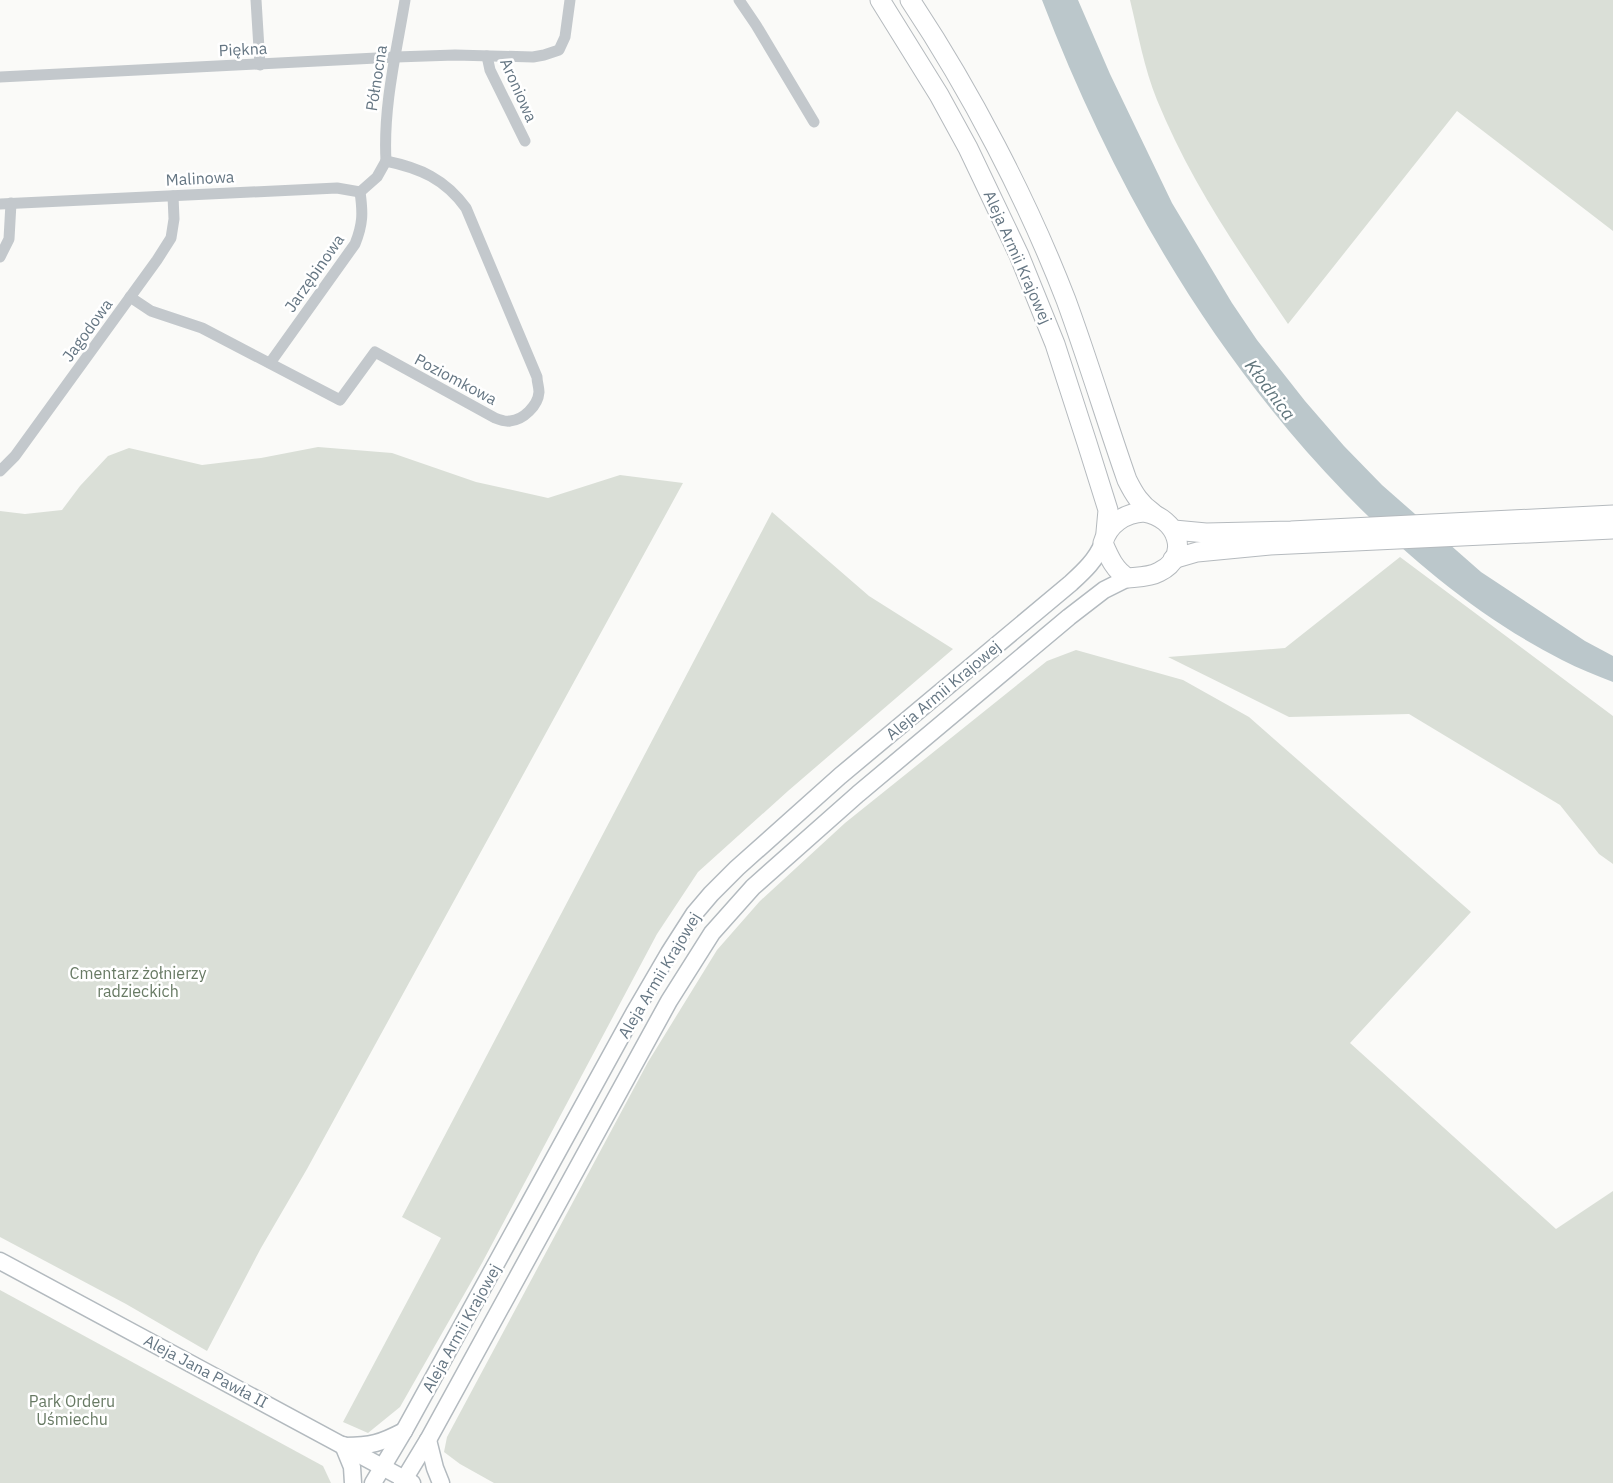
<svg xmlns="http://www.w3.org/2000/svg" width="1613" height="1483" viewBox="0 0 1613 1483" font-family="'IBM Plex Sans',sans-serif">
  <rect width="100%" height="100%" fill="#fafaf8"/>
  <!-- green -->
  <g fill="#dadfd7">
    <path d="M 1130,0 L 1613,0 L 1613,231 L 1457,111 L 1288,324 C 1239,252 1190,181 1157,100 C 1144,68 1138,33 1130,0 Z"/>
    <path d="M 318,447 L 392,453 L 476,482 L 548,498 L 620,475 L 683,483 L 307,1169 L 261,1248 L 207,1351 L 126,1304 L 0,1237 L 0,511 L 25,514 L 62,510 L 80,486 L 108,456 L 129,448 L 202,465 L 261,458 Z"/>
    <path d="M 772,512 L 869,596 L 953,649 L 788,791 L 698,872 L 657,934 L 482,1263 L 400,1407 L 368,1433 L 343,1422 L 441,1238 L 402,1217 Z"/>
    <path d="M 1400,557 L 1613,716 L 1613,864 L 1599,854 L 1560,805 L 1409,714 L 1289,717 L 1168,657 L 1285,648 Z"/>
    <path d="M 1076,650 L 1183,680 L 1249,717 L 1471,912 L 1350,1043 L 1556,1229 L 1613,1191 L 1613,1483 L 494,1483 L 460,1464 L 444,1452 L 447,1437 L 648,1062 L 717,950 L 760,901 L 845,823 L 1047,661 Z"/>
    <path d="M 0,1290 L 323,1466 L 331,1483 L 0,1483 Z"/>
  </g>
  <!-- water -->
  <path fill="#bbc7cb" d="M 1042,0 L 1078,0 L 1110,74 L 1172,203 L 1232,303 L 1257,340 L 1305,401 L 1344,446 L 1382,485 L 1481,572 L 1585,641 L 1613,656 L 1613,682 C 1596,675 1579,669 1562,660 C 1480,618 1409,559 1345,493 C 1209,352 1112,183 1042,0 Z"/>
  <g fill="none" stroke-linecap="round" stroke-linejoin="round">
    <!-- secondary casing -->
    <g stroke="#b3babf" stroke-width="19">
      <g id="secondary">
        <path d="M 0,1261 L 412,1483"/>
        <path d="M 428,1440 L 435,1468 L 441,1483"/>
        <path d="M 343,1445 L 352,1467 L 353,1483"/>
        <path d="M 345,1446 C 371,1446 381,1443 404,1431"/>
        <path d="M 373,1483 L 404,1431 L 634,1013 L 669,953 L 694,914 L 711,894 L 737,868 L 840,776 L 1071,583 C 1084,571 1096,560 1103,543"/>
        <path d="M 402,1483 L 428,1440 L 669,1001 L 712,933 L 753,887 L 858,794 L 1069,617 L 1104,590 L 1128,578"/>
      </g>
    </g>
    <!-- primary casing -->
    <g stroke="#b5babe" stroke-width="21">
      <g id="primary">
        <path d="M 880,0 L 939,95 L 968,148 L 1019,255 L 1055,344 L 1087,443 L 1108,510 L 1106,532"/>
        <path d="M 910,0 C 970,90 1027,199 1066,300 C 1088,360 1106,420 1127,480 C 1134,494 1140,504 1153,513"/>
        <path d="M 1144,512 C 1177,517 1192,556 1159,572 C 1150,577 1138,577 1128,578 C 1115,571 1109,557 1103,543 C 1108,524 1125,513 1144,512 Z"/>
        <path d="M 1174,530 L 1206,533 L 1291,531 L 1613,515"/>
        <path d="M 1173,559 L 1197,552 L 1270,545 L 1613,529"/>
      </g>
    </g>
    <!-- street -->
    <g stroke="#c3c8cc" stroke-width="11">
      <path d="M 256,0 L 260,65"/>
      <path d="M 739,0 L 756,25 L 814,122"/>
      <path d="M 487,56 L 490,70 L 525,141"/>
      <path d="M 0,77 L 396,57 L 455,55 L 533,57 L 544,55 L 559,50 L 565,37 L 570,0"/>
      <path d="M 386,161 C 383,107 396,54 405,0"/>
      <path d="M 0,204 L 337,188 L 360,192 L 377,177 L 386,161"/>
      <path d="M 0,257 L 9,239 L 11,203"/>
      <path d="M 130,297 L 151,311 L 202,328 L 340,400 L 375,352 L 495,418 C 500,420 505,422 510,421 C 523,420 538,406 539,392 C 539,387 537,382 537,377 L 466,208 C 445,179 420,168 386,161"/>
      <path d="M 270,363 L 355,244 C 363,224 363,213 360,192"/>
      <path d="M 0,471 L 15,456 L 157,260 L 171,238 L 174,219 L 173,196"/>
    </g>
    <!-- secondary -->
    <use href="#secondary" stroke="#fff" stroke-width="16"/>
    <!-- primary -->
    <use href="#primary" stroke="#fff" stroke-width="19"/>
  </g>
  <g text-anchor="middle" stroke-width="5" stroke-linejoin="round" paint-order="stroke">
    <!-- street labels -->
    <g font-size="16" fill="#657683" stroke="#fff">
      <text transform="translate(243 49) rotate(-3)" y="6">Piękna</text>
      <text transform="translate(376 78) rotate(-81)" y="6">Północna</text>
      <text transform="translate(519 90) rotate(66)" y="6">Aroniowa</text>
      <text transform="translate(200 178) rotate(-3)" y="6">Malinowa</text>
      <text transform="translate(1018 257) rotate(66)" y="6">Aleja Armii Krajowej</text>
      <text transform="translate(314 273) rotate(-55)" y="6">Jarzębinowa</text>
      <text transform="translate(87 330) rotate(-54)" y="6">Jagodowa</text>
      <text transform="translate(456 379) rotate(28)" y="6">Poziomkowa</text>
      <text transform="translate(943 690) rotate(-40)" y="6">Aleja Armii Krajowej</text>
      <text transform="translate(659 975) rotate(-59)" y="6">Aleja Armii Krajowej</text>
      <text transform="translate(461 1328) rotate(-61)" y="6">Aleja Armii Krajowej</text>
      <text transform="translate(206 1371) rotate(28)" y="6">Aleja Jana Pawła II</text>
    </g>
    <!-- park labels -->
    <g font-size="16" fill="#687a64" stroke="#fff">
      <text x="138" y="979">Cmentarz żołnierzy<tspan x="138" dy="18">radzieckich</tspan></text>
      <text x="72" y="1407">Park Orderu<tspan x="72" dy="18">Uśmiechu</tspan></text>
    </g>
    <!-- water labels -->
    <g font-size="18" font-style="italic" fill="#60757c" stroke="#fff">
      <text transform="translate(1270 390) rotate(53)" y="6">Kłodnica</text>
    </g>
  </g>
</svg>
